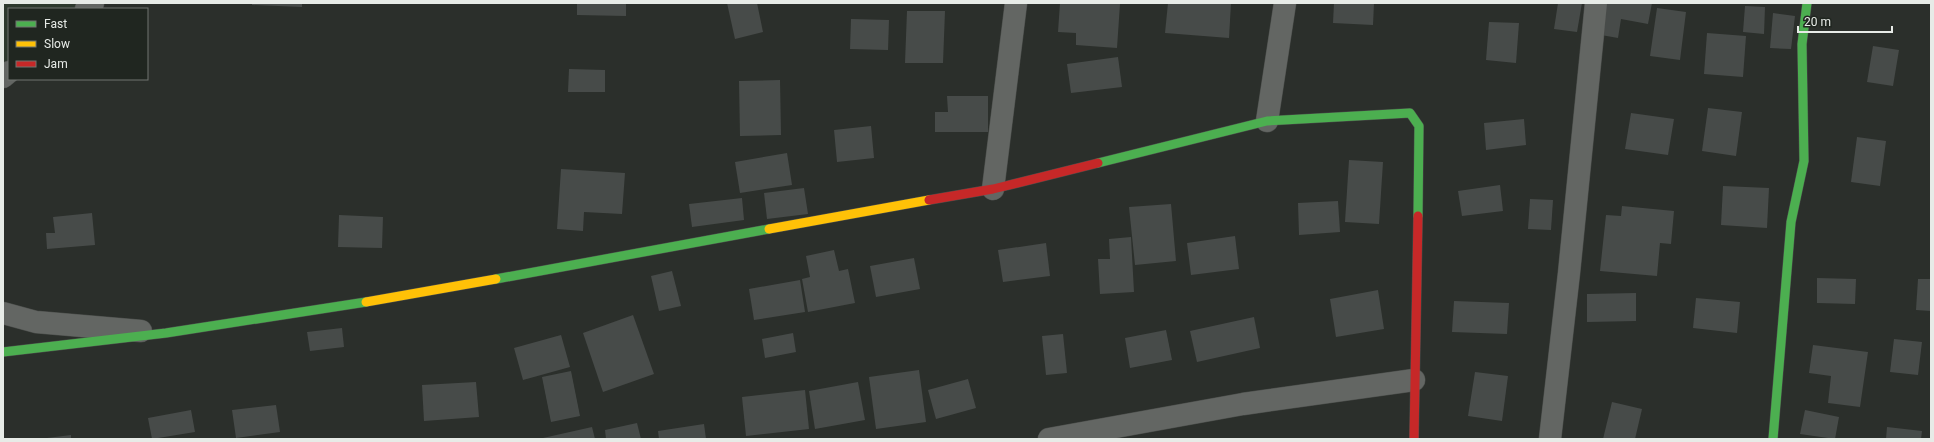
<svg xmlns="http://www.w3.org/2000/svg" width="1934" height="442" viewBox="0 0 1934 442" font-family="Roboto,sans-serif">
  <rect width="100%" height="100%" fill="#2b2f2b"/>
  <!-- built -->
  <path fill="#2e392e" d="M 3,3 L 80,3 L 73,9 L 9,9 L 9,62 L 3,67 Z"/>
  <!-- building -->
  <g fill="#474b49">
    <path d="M 252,3 L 302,3 L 302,7 L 252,5 Z"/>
    <path d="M 577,3 L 626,3 L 626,16 L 577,15 Z"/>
    <path d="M 727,3 L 757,3 L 763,32 L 735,39 Z"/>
    <path d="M 1060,3 L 1120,4 L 1117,48 L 1076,45 L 1076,33 L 1058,32 Z"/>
    <path d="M 1168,3 L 1231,3 L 1229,38 L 1165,33 Z"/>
    <path d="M 1334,3 L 1374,3 L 1373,25 L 1333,23 Z"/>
    <path d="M 1558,3 L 1582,3 L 1577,32 L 1554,29 Z"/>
    <path d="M 1606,3 L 1652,3 L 1648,24 L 1621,19 L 1618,38 L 1601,35 Z"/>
    <path d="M 1745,6 L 1765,7 L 1764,34 L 1743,32 Z"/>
    <path d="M 1657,8 L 1686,12 L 1680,60 L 1650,56 Z"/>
    <path d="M 907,11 L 945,11 L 943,63 L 905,63 Z"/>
    <path d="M 1773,13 L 1795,16 L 1791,49 L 1770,48 Z"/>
    <path d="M 851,19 L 889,20 L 888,50 L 850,49 Z"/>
    <path d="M 1489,22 L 1519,23 L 1516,63 L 1486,60 Z"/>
    <path d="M 1707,33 L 1746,36 L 1743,77 L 1704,74 Z"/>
    <path d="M 1873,46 L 1899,50 L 1893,86 L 1867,82 Z"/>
    <path d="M 1118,57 L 1122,87 L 1071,93 L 1067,64 Z"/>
    <path d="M 569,69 L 605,70 L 605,92 L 568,92 Z"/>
    <path d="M 780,80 L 781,135 L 740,136 L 739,81 Z"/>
    <path d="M 947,96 L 988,96 L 988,132 L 935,132 L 935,112 L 948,112 Z"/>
    <path d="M 1708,108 L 1742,112 L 1736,156 L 1702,151 Z"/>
    <path d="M 1631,113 L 1674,119 L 1668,155 L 1625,149 Z"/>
    <path d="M 1524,119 L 1526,145 L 1486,150 L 1484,123 Z"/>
    <path d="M 871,126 L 874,158 L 837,162 L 834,130 Z"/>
    <path d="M 1857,137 L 1886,141 L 1880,186 L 1851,182 Z"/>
    <path d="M 787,153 L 792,185 L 740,193 L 735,162 Z"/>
    <path d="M 1349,160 L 1383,162 L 1379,224 L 1345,222 Z"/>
    <path d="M 561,169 L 625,173 L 622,214 L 584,212 L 583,231 L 557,229 Z"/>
    <path d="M 1500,185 L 1503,211 L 1462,216 L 1458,191 Z"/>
    <path d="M 1723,186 L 1769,188 L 1767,228 L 1721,225 Z"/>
    <path d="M 804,188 L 808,214 L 767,219 L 764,193 Z"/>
    <path d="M 742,198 L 744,220 L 692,227 L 689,204 Z"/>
    <path d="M 1530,199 L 1553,200 L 1551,230 L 1528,229 Z"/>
    <path d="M 1338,201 L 1340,232 L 1299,235 L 1298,203 Z"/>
    <path d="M 1171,204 L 1176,261 L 1135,265 L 1129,207 Z"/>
    <path d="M 1622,206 L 1674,211 L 1671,244 L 1660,243 L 1657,276 L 1600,271 L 1606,215 L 1621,216 Z"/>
    <path d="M 92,213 L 95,245 L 47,249 L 46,233 L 55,233 L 53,217 Z"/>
    <path d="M 339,215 L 383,217 L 382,248 L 338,247 Z"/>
    <path d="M 1235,236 L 1239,269 L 1191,275 L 1187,243 Z"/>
    <path d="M 1131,237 L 1134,292 L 1100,294 L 1098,259 L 1110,259 L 1109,239 Z"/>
    <path d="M 1046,243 L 1050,276 L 1003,282 L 998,250 Z"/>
    <path d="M 834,250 L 839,271 L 848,269 L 855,303 L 808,312 L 802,279 L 810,277 L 806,256 Z"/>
    <path d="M 914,258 L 920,289 L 876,297 L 870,266 Z"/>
    <path d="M 672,271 L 681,306 L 659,311 L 651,276 Z"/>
    <path d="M 1817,278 L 1856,279 L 1855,304 L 1817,303 Z"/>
    <path d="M 1918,279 L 1931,279 L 1931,311 L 1916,310 Z"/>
    <path d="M 800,280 L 805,312 L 754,320 L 749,289 Z"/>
    <path d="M 1378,290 L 1384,329 L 1336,337 L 1330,299 Z"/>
    <path d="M 1636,293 L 1636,321 L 1587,322 L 1587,294 Z"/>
    <path d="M 1696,298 L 1740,302 L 1737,333 L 1693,328 Z"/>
    <path d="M 1454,301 L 1509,303 L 1507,334 L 1452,332 Z"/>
    <path d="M 633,315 L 654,374 L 603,392 L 583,333 Z"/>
    <path d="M 1254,317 L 1260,348 L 1197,362 L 1190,331 Z"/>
    <path d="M 342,328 L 344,347 L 310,351 L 307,332 Z"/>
    <path d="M 1166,330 L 1172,360 L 1130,368 L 1125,338 Z"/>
    <path d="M 793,333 L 796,352 L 765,358 L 762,339 Z"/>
    <path d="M 1063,334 L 1067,373 L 1046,375 L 1042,336 Z"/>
    <path d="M 561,335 L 570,367 L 523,380 L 514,348 Z"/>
    <path d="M 1894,339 L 1922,342 L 1918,375 L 1890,372 Z"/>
    <path d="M 1813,345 L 1868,352 L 1860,407 L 1828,403 L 1831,376 L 1809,373 Z"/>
    <path d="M 919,370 L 926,422 L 876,429 L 869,377 Z"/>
    <path d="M 571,371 L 580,416 L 551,422 L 542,377 Z"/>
    <path d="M 1475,372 L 1508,376 L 1502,421 L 1468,416 Z"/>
    <path d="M 968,379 L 976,408 L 936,419 L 928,390 Z"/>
    <path d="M 476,382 L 479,417 L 424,421 L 422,385 Z"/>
    <path d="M 858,382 L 865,420 L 815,429 L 809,391 Z"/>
    <path d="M 805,390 L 809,429 L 746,436 L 742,397 Z"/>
    <path d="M 1612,402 L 1642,409 L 1635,439 L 1603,439 Z"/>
    <path d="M 276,405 L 280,432 L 236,438 L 232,410 Z"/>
    <path d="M 191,410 L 195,432 L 152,439 L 148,418 Z"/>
    <path d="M 1805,410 L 1839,417 L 1835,439 L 1800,434 Z"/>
    <path d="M 637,423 L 641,439 L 606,439 L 605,430 Z"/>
    <path d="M 704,424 L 706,439 L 659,439 L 658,431 Z"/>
    <path d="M 592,427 L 595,439 L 543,439 L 543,438 Z"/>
    <path d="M 1887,427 L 1922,431 L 1921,439 L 1886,439 Z"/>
    <path d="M 71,435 L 71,439 L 47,439 L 47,438 Z"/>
  </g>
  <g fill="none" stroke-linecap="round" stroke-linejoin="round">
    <!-- street casing -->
    <g stroke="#4a4d4a" stroke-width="23">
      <g id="street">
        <path d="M 86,9 L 93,3"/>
        <path d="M 3,77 L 9,72"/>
        <path d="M 1267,121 L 1285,3"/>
        <path d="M 993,189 L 1016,3"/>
        <path d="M 3,313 L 36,322 L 141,331"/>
        <path d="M 1049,439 L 1243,404 L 1414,380"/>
        <path d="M 1550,439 L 1569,273 L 1596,3"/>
      </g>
    </g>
    <!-- fast casing -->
    <g stroke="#4a4d4a" stroke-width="10">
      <g id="fast">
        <path d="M 1098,163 L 1267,121 L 1410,113 L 1419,126 L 1418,216"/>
        <path d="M 496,279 L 769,229"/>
        <path d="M 3,352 L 166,333 L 366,302"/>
        <path d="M 1773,439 L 1791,222 L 1804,161 L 1802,44 L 1807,3"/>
      </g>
    </g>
    <!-- slow casing -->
    <g stroke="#4a4d4a" stroke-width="10">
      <g id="slow">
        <path d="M 769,229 L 929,200"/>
        <path d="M 366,302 L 496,279"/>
      </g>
    </g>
    <!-- jam casing -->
    <g stroke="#4a4d4a" stroke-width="10">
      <g id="jam">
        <path d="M 929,200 L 993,189 L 1098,163"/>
        <path d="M 1414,439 L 1418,216"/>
      </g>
    </g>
    <!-- street -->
    <use href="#street" stroke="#636663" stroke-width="22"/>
    <!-- fast -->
    <use href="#fast" stroke="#4caf50" stroke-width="9"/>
    <!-- slow -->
    <use href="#slow" stroke="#ffc107" stroke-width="9"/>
    <!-- jam -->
    <use href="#jam" stroke="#c62828" stroke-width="9"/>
  </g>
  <!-- border -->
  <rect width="1934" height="442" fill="none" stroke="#e7ebe7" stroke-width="8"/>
  <!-- legend -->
  <rect x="8" y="8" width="140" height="72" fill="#202620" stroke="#707570"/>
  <rect x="16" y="21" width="20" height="6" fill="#4caf50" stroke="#707570"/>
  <text x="44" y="28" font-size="12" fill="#e7ebe7">Fast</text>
  <rect x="16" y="41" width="20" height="6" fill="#ffc107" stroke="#707570"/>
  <text x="44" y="48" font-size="12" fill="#e7ebe7">Slow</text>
  <rect x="16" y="61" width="20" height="6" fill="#c62828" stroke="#707570"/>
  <text x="44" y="68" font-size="12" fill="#e7ebe7">Jam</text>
  <!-- scale -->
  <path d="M1798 26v6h94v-6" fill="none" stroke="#e7ebe7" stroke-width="2"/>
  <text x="1804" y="26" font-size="12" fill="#e7ebe7" stroke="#202620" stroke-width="3" paint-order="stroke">20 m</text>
</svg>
